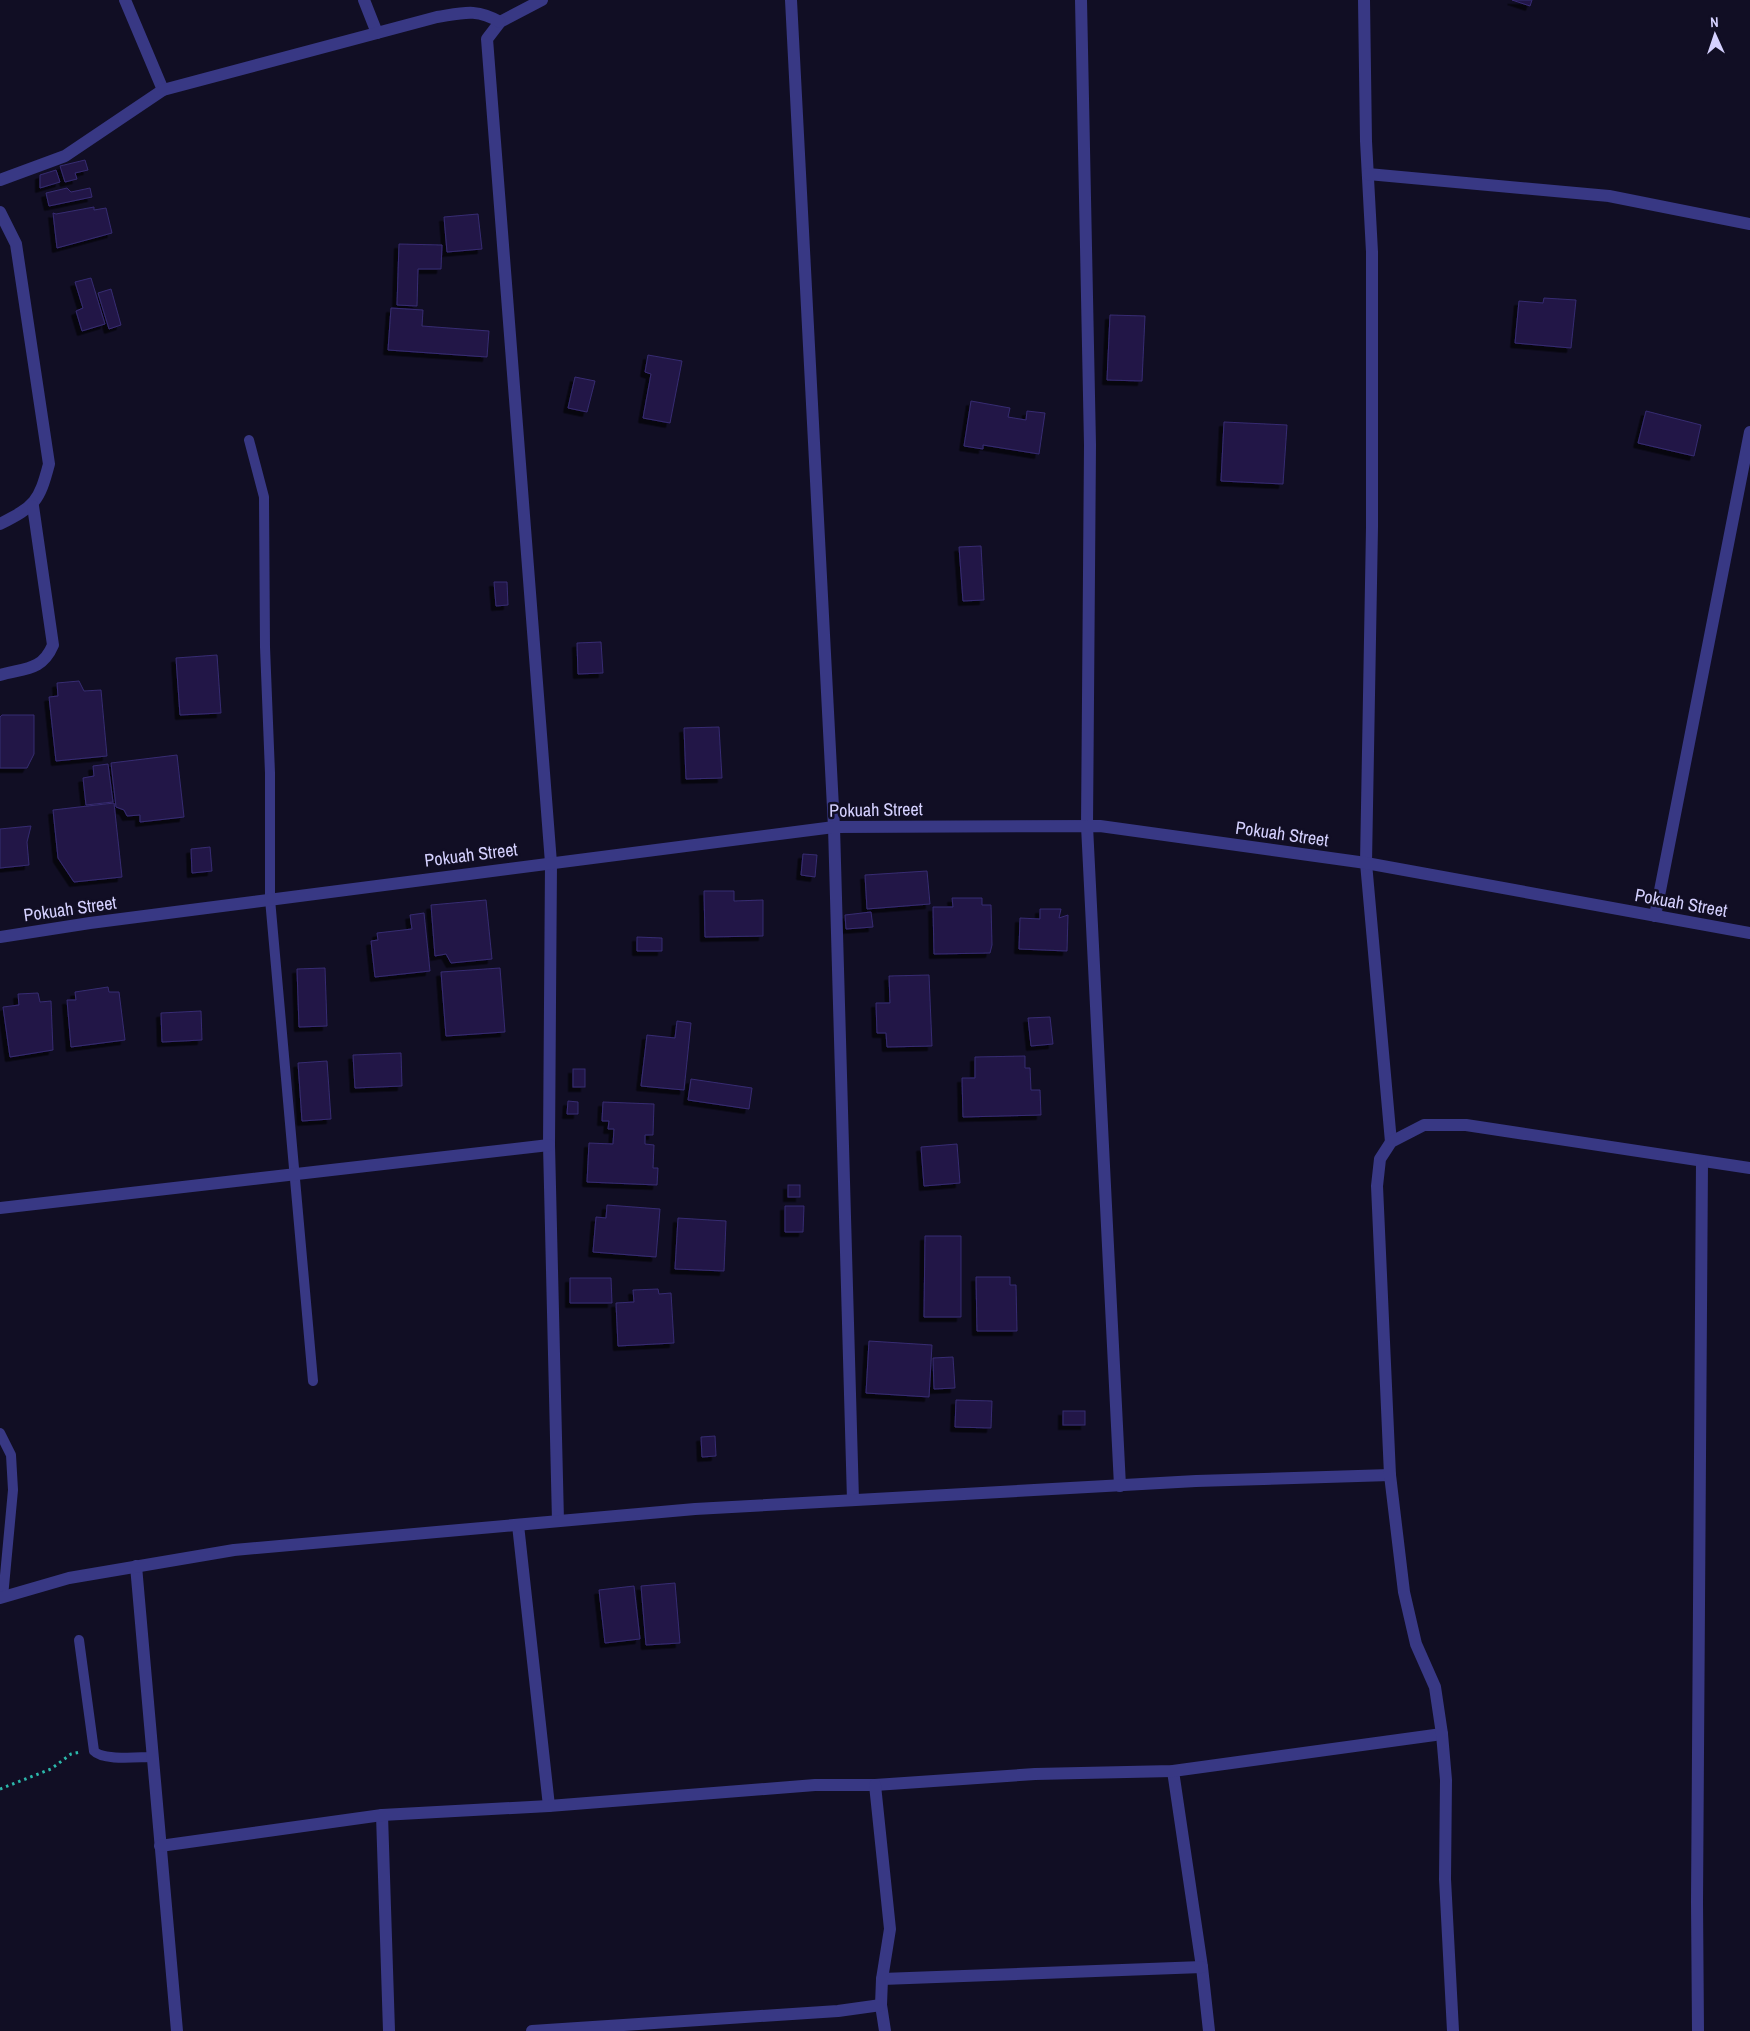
<svg xmlns="http://www.w3.org/2000/svg" width="1750" height="2031" viewBox="0 0 1750 2031" font-family="'Archivo Narrow',sans-serif">
  <defs>
    <filter id="shadow"><feDropShadow dx="-4.5" dy="4.5" stdDeviation="0" flood-color="#0009"/></filter>
  </defs>
  <rect width="100%" height="100%" fill="#110e24"/>
  <!-- building -->
  <g fill="#211946" stroke="#372b72" filter="url(#shadow)">
    <path d="M 1512,0 L 1532,0 L 1530,6 Z"/>
    <path d="M 85,160 L 88,170 L 75,173 L 77,179 L 65,182 L 60,166 Z"/>
    <path d="M 56,170 L 60,182 L 40,188 L 40,175 Z"/>
    <path d="M 67,188 L 71,192 L 90,188 L 92,197 L 49,206 L 46,193 Z"/>
    <path d="M 94,207 L 94,210 L 106,208 L 112,233 L 57,248 L 53,213 L 56,214 Z"/>
    <path d="M 478,214 L 482,249 L 447,252 L 444,217 Z"/>
    <path d="M 399,244 L 442,245 L 441,269 L 418,269 L 417,306 L 397,305 Z"/>
    <path d="M 91,278 L 105,324 L 82,331 L 76,311 L 83,308 L 75,282 Z"/>
    <path d="M 111,289 L 121,325 L 109,329 L 98,293 Z"/>
    <path d="M 1544,298 L 1576,300 L 1571,348 L 1515,343 L 1519,301 L 1543,303 Z"/>
    <path d="M 391,308 L 423,310 L 422,326 L 489,331 L 487,357 L 388,350 Z"/>
    <path d="M 1110,315 L 1145,316 L 1142,381 L 1107,380 Z"/>
    <path d="M 648,355 L 682,361 L 670,423 L 643,418 L 651,374 L 645,372 Z"/>
    <path d="M 575,377 L 595,381 L 587,412 L 568,408 Z"/>
    <path d="M 971,401 L 1010,408 L 1008,417 L 1026,420 L 1027,411 L 1045,413 L 1039,454 L 983,445 L 983,449 L 964,446 Z"/>
    <path d="M 1646,411 L 1701,425 L 1694,456 L 1638,443 Z"/>
    <path d="M 1224,422 L 1287,425 L 1283,484 L 1221,481 Z"/>
    <path d="M 981,546 L 984,600 L 963,601 L 959,547 Z"/>
    <path d="M 494,582 L 507,582 L 508,605 L 496,606 Z"/>
    <path d="M 601,642 L 603,673 L 578,674 L 577,643 Z"/>
    <path d="M 217,655 L 221,713 L 180,715 L 176,658 Z"/>
    <path d="M 79,681 L 84,691 L 101,690 L 107,756 L 56,761 L 49,697 L 58,696 L 57,683 Z"/>
    <path d="M 2,715 L 34,715 L 34,754 L 27,768 L 0,768 L 0,717 Z"/>
    <path d="M 719,727 L 722,778 L 686,779 L 684,728 Z"/>
    <path d="M 177,755 L 184,817 L 140,822 L 140,815 L 127,816 L 124,810 L 116,807 L 111,763 Z"/>
    <path d="M 108,764 L 113,802 L 86,805 L 83,778 L 94,776 L 93,766 Z"/>
    <path d="M 114,803 L 122,877 L 74,882 L 58,858 L 53,810 Z"/>
    <path d="M 31,826 L 27,842 L 29,865 L 0,868 L 0,829 Z"/>
    <path d="M 210,847 L 212,871 L 192,873 L 191,849 Z"/>
    <path d="M 803,854 L 817,855 L 815,877 L 801,875 Z"/>
    <path d="M 927,871 L 930,904 L 867,909 L 865,875 Z"/>
    <path d="M 704,891 L 734,891 L 734,901 L 763,900 L 763,936 L 705,937 Z"/>
    <path d="M 952,898 L 982,898 L 982,905 L 991,905 L 992,945 L 990,953 L 934,954 L 933,907 L 953,907 Z"/>
    <path d="M 486,900 L 492,959 L 451,963 L 446,954 L 435,956 L 431,905 Z"/>
    <path d="M 1040,909 L 1061,909 L 1059,918 L 1068,915 L 1067,951 L 1019,949 L 1020,918 L 1040,919 Z"/>
    <path d="M 871,912 L 873,927 L 846,929 L 845,915 Z"/>
    <path d="M 424,913 L 430,971 L 375,977 L 371,941 L 378,940 L 377,933 L 412,929 L 410,915 Z"/>
    <path d="M 637,937 L 662,938 L 662,951 L 637,951 Z"/>
    <path d="M 325,968 L 327,1026 L 299,1027 L 297,969 Z"/>
    <path d="M 500,968 L 505,1032 L 446,1036 L 441,972 Z"/>
    <path d="M 929,975 L 932,1046 L 887,1047 L 886,1033 L 877,1033 L 876,1003 L 890,1003 L 889,976 Z"/>
    <path d="M 108,987 L 109,992 L 119,992 L 125,1040 L 71,1047 L 67,1000 L 76,1000 L 75,992 Z"/>
    <path d="M 38,993 L 40,1002 L 51,1001 L 53,1050 L 10,1057 L 3,1007 L 19,1005 L 18,994 Z"/>
    <path d="M 201,1011 L 202,1040 L 162,1042 L 161,1013 Z"/>
    <path d="M 1050,1017 L 1053,1044 L 1031,1046 L 1028,1018 Z"/>
    <path d="M 677,1021 L 691,1023 L 684,1090 L 641,1086 L 647,1035 L 675,1038 Z"/>
    <path d="M 401,1053 L 402,1086 L 355,1088 L 353,1055 Z"/>
    <path d="M 1025,1056 L 1025,1068 L 1030,1068 L 1031,1090 L 1040,1090 L 1041,1115 L 963,1117 L 962,1078 L 975,1078 L 975,1057 Z"/>
    <path d="M 327,1061 L 331,1119 L 302,1121 L 298,1063 Z"/>
    <rect x="573" y="1069" width="12" height="18"/>
    <path d="M 691,1079 L 752,1088 L 749,1109 L 688,1100 Z"/>
    <path d="M 568,1101 L 578,1102 L 578,1114 L 567,1114 Z"/>
    <path d="M 603,1102 L 654,1104 L 653,1135 L 645,1135 L 645,1144 L 654,1145 L 653,1168 L 658,1168 L 657,1185 L 587,1182 L 589,1143 L 613,1144 L 614,1129 L 608,1129 L 609,1121 L 602,1121 Z"/>
    <path d="M 957,1144 L 960,1183 L 924,1186 L 921,1147 Z"/>
    <rect x="788" y="1185" width="12" height="12"/>
    <path d="M 607,1205 L 660,1209 L 656,1257 L 593,1252 L 596,1217 L 606,1218 Z"/>
    <path d="M 785,1206 L 804,1206 L 803,1232 L 785,1232 Z"/>
    <path d="M 678,1218 L 726,1221 L 724,1271 L 675,1269 Z"/>
    <path d="M 925,1236 L 961,1236 L 961,1317 L 924,1317 Z"/>
    <path d="M 976,1277 L 1010,1277 L 1010,1285 L 1016,1285 L 1017,1331 L 977,1331 Z"/>
    <path d="M 570,1278 L 611,1278 L 612,1303 L 570,1303 Z"/>
    <path d="M 658,1289 L 659,1294 L 671,1293 L 674,1343 L 618,1346 L 616,1303 L 634,1302 L 633,1290 Z"/>
    <path d="M 869,1341 L 932,1345 L 929,1397 L 866,1393 Z"/>
    <path d="M 953,1357 L 955,1388 L 934,1389 L 933,1358 Z"/>
    <path d="M 956,1400 L 992,1401 L 991,1428 L 955,1427 Z"/>
    <rect x="1063" y="1411" width="22" height="14"/>
    <path d="M 715,1436 L 716,1456 L 702,1457 L 701,1437 Z"/>
    <path d="M 675,1583 L 680,1643 L 646,1645 L 641,1586 Z"/>
    <path d="M 634,1586 L 640,1639 L 605,1643 L 599,1590 Z"/>
  </g>
  <g fill="none" stroke-linecap="round" stroke-linejoin="round">
    <!-- path -->
    <path stroke="#2cb8ab" stroke-width="3" stroke-dasharray="2.5 4" stroke-linecap="butt" d="M 0,1789 L 51,1769 L 71,1754 L 80,1752"/>
    <!-- lane -->
    <g stroke="#383884" stroke-width="10">
      <path d="M 249,440 L 264,497 L 265,647 L 270,773 L 270,899 L 313,1381"/>
      <path d="M 0,1433 L 11,1455 L 13,1490 L 3,1597"/>
      <path d="M 79,1640 L 94,1751 C 103,1761 137,1757 152,1757"/>
    </g>
    <!-- street -->
    <g stroke="#383884" stroke-width="12">
      <path d="M 125,0 L 163,90"/>
      <path d="M 364,0 L 377,33"/>
      <path d="M 542,0 L 500,22 L 487,39 L 551,863 L 549,1145 L 558,1521"/>
      <path d="M 791,0 L 834,827 L 853,1500"/>
      <path d="M 1081,0 L 1090,445 L 1087,826 L 1120,1486"/>
      <path d="M 1364,0 L 1366,141 L 1372,252 L 1372,527 L 1366,863 L 1391,1142"/>
      <path d="M 1368,174 L 1609,196 L 1750,224"/>
      <path d="M 0,180 L 65,156 L 163,90 L 437,17 C 463,13 476,8 500,22"/>
      <path d="M 0,212 L 16,244 L 49,464 C 39,502 35,506 0,524"/>
      <path d="M 0,675 C 25,668 42,671 53,645 L 33,506"/>
      <path d="M 1655,916 L 1750,432"/>
      <path d="M 0,937 L 90,923 L 834,827 L 1100,826 L 1366,863 L 1750,933"/>
      <path d="M 0,1208 L 549,1145"/>
      <path d="M 518,1525 L 549,1806"/>
      <path d="M 136,1566 L 177,2031"/>
      <path d="M 0,1598 L 69,1578 L 234,1550 L 695,1509 L 1196,1481 L 1390,1475"/>
      <path d="M 1173,1771 L 1202,1967 L 1209,2031"/>
      <path d="M 382,1815 L 389,2031"/>
      <path d="M 160,1846 L 382,1815 L 549,1806 L 815,1785 L 875,1785 L 1035,1774 L 1173,1771 L 1442,1734"/>
      <path d="M 882,1979 L 1202,1967"/>
      <path d="M 881,2005 L 885,2031"/>
      <path d="M 532,2031 L 838,2011 L 881,2005 L 882,1979 L 890,1929 L 875,1785"/>
      <path d="M 1453,2031 L 1445,1879 L 1446,1780 L 1442,1734 L 1435,1687 L 1416,1644 L 1404,1592 L 1390,1475 L 1377,1186 L 1380,1159 L 1391,1142 L 1424,1125 L 1466,1125 L 1750,1168"/>
      <path d="M 1698,2031 L 1697,1902 L 1702,1161"/>
    </g>
  </g>
  <g text-anchor="middle" stroke-width="5" stroke-linejoin="round" paint-order="stroke">
    <!-- street labels -->
    <g font-size="18" fill="#d5d1ff" stroke="#110e24">
      <text transform="translate(876 810) rotate(-1)" y="6">Pokuah Street</text>
      <text transform="translate(1282 834) rotate(8)" y="6">Pokuah Street</text>
      <text transform="translate(471 855) rotate(-7)" y="6">Pokuah Street</text>
      <text transform="translate(1681 903) rotate(10)" y="6">Pokuah Street</text>
      <text transform="translate(70 909) rotate(-8)" y="6">Pokuah Street</text>
    </g>
  </g>
  <!-- north arrow -->
  <g transform="translate(1715 35) rotate(357)" stroke="#110e24" stroke-width="4" paint-order="stroke">
  <path d="M0-4L9 19L0 12L-9 19Z" fill="#d5d1ff"/>
  <text y="-8" font-size="14" font-weight="bold" text-anchor="middle" fill="#d5d1ff">N</text>
  </g>
</svg>
